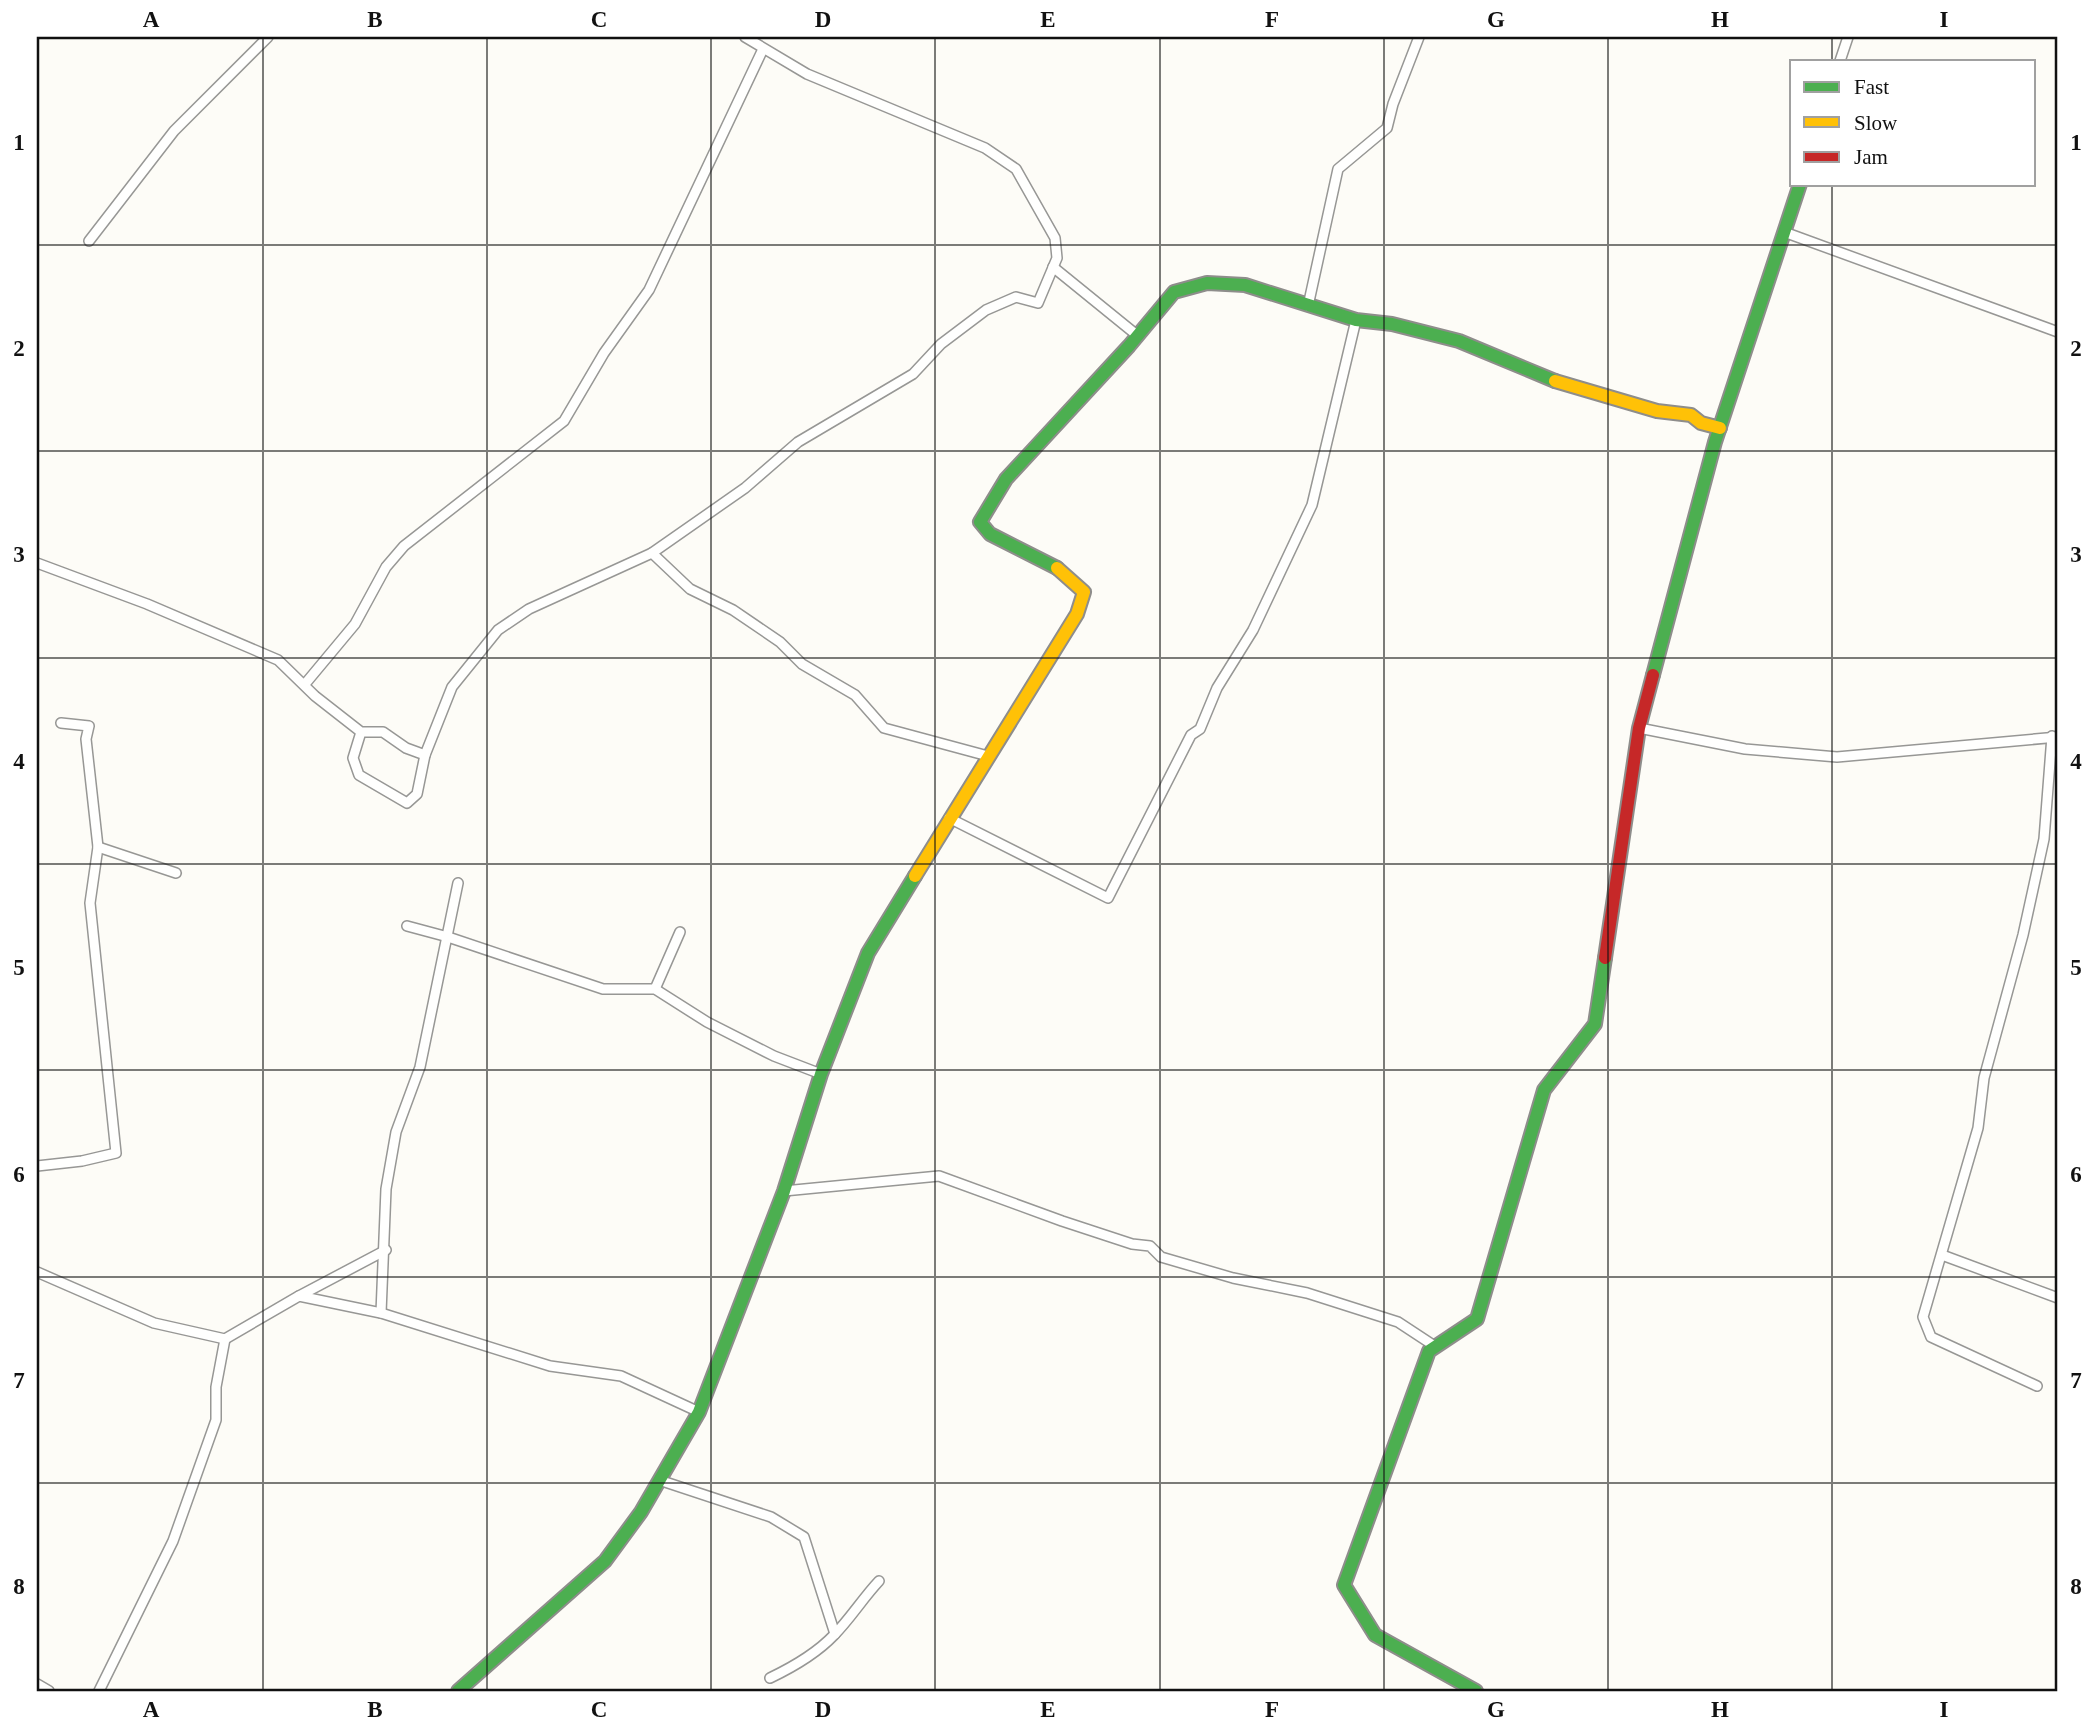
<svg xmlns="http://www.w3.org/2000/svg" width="2095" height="1728" viewBox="0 0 2095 1728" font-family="Georgia,serif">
  <rect width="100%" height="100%" fill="#fdfcf7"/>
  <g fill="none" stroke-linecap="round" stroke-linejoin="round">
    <!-- street casing -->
    <g stroke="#979795" stroke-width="12">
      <g id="street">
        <path d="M 1840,61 L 1848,37"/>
        <path d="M 1784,232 L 2058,332"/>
        <path d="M 89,241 L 174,131 L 268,37"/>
        <path d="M 1053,267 L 1138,336"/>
        <path d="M 1308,306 L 1338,169 L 1387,128 L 1393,104 L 1419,37"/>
        <path d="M 652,553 L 745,488 L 798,442 L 913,374 L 941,344 L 986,310 L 1016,297 L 1038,303 L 1057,258 L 1055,238 L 1016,169 L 985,148 L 807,74 L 745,37"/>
        <path d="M 37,563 L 147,604 L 278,660 L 315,696 L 361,732 L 383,732 L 406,748 L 425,755 L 417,794 L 407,803 L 359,775 L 353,758 L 361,732"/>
        <path d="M 305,684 L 355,624 L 386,567 L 404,546 L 564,421 L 604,353 L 649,290 L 763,49"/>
        <path d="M 1639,728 L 1745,749 L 1837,757 L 2058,737"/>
        <path d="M 425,755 L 452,687 L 498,630 L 529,609 L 652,553 L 690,589 L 733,610 L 780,642 L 802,664 L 855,695 L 884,728 L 988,756"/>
        <path d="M 949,818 L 1108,898 L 1191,735 L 1200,729 L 1217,688 L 1253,630 L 1312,505 L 1356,320"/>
        <path d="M 98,847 L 176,873"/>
        <path d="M 407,926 L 448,937 L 603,989 L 655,989 L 707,1022 L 774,1056 L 821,1074"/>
        <path d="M 655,989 L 680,932"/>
        <path d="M 37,1166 L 82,1161 L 116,1153 L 90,903 L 98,847 L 86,739 L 89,726 L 61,723"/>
        <path d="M 784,1191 L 939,1176 L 1062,1221 L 1132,1244 L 1150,1246 L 1161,1257 L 1233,1278 L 1307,1293 L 1398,1322 L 1436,1347"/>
        <path d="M 1942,1255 L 2058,1298"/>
        <path d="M 37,1272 L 154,1323 L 225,1339 L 299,1296 L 381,1313 L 550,1366 L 621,1376 L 699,1412"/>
        <path d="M 299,1296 L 386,1250"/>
        <path d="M 381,1313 L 386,1189 L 396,1132 L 420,1067 L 458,883"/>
        <path d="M 2037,1386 L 1931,1337 L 1923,1317 L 1978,1128 L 1984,1078 L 2023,935 L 2044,839 L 2052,736"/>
        <path d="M 659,1480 L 771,1517 L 804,1537 L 835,1634"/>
        <path d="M 770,1678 C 793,1667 816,1654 834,1635 C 850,1619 863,1598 879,1581"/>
        <path d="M 37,1684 L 49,1691"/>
        <path d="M 99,1691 L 173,1541 L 216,1420 L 216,1387 L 225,1339"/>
      </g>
    </g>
    <!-- fast casing -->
    <g stroke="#8e8d8b" stroke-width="16">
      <g id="fast">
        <path d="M 1057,568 L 990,534 L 980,522 L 1006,479 L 1129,346 L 1174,292 L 1207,283 L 1245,285 L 1356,320 L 1392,324 L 1459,341 L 1555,381"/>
        <path d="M 1653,675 L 1715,442 L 1800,184"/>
        <path d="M 458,1691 L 605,1561 L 641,1512 L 699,1412 L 784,1191 L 821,1074 L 868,953 L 915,876"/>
        <path d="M 1476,1691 L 1375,1635 L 1344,1585 L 1429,1351 L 1477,1319 L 1544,1090 L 1595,1024 L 1605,958"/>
      </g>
    </g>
    <!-- slow casing -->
    <g stroke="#8e8d8b" stroke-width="16">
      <g id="slow">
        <path d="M 1555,381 L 1657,411 L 1691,415 L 1701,423 L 1720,428"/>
        <path d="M 915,876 L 1077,614 L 1084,592 L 1057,568"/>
      </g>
    </g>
    <!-- jam casing -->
    <g stroke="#8e8d8b" stroke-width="16">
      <path id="jam" d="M 1605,958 L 1639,728 L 1653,675"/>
    </g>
    <!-- street -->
    <use href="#street" stroke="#fffffe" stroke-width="9"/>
    <!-- fast -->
    <use href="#fast" stroke="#4caf50" stroke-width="12"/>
    <!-- slow -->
    <use href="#slow" stroke="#ffc107" stroke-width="12"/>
    <!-- jam -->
    <use href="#jam" stroke="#c62828" stroke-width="12"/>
  </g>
  <!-- grid -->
  <path fill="none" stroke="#111" stroke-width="2" stroke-opacity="0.55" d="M 263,37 L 263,1691M 487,37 L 487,1691M 711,37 L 711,1691M 935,37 L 935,1691M 1160,37 L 1160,1691M 1384,37 L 1384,1691M 1608,37 L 1608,1691M 1832,37 L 1832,61M 1832,184 L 1832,1691M 37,245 L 2058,245M 37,451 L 2058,451M 37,658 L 2058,658M 37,864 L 2058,864M 37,1070 L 2058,1070M 37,1277 L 2058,1277M 37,1483 L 2058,1483"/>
  <!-- border -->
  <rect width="2095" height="1728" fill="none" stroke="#ffffff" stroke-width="77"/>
  <!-- legend -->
  <rect x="1790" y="60" width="245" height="126" fill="#ffffff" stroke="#a0a0a0" stroke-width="2"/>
  <rect x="1804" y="82" width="35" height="10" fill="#4caf50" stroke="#a0a0a0" stroke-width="2"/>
  <text x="1854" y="94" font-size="21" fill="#111111">Fast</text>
  <rect x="1804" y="117" width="35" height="10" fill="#ffc107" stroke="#a0a0a0" stroke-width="2"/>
  <text x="1854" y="130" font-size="21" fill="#111111">Slow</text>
  <rect x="1804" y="152" width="35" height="10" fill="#c62828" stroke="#a0a0a0" stroke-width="2"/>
  <text x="1854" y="164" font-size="21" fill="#111111">Jam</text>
  <rect x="38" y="38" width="2018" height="1652" fill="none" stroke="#111" stroke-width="2.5"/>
  <g font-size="23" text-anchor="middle" font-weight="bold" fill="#111">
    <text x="151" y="27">A</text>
    <text x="375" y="27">B</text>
    <text x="599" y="27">C</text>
    <text x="823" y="27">D</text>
    <text x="1048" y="27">E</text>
    <text x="1272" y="27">F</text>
    <text x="1496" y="27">G</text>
    <text x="1720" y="27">H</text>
    <text x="1944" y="27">I</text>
    <text x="19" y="150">1</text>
    <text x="2076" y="150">1</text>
    <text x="19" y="356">2</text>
    <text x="2076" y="356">2</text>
    <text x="19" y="562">3</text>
    <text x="2076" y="562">3</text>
    <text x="19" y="769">4</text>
    <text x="2076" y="769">4</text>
    <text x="19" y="975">5</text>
    <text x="2076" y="975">5</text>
    <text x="19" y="1182">6</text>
    <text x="2076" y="1182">6</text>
    <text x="19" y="1388">7</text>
    <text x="2076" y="1388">7</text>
    <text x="19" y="1594">8</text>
    <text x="2076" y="1594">8</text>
    <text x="151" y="1717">A</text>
    <text x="375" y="1717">B</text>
    <text x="599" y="1717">C</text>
    <text x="823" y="1717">D</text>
    <text x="1048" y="1717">E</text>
    <text x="1272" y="1717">F</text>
    <text x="1496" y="1717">G</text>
    <text x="1720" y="1717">H</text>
    <text x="1944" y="1717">I</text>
  </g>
</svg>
